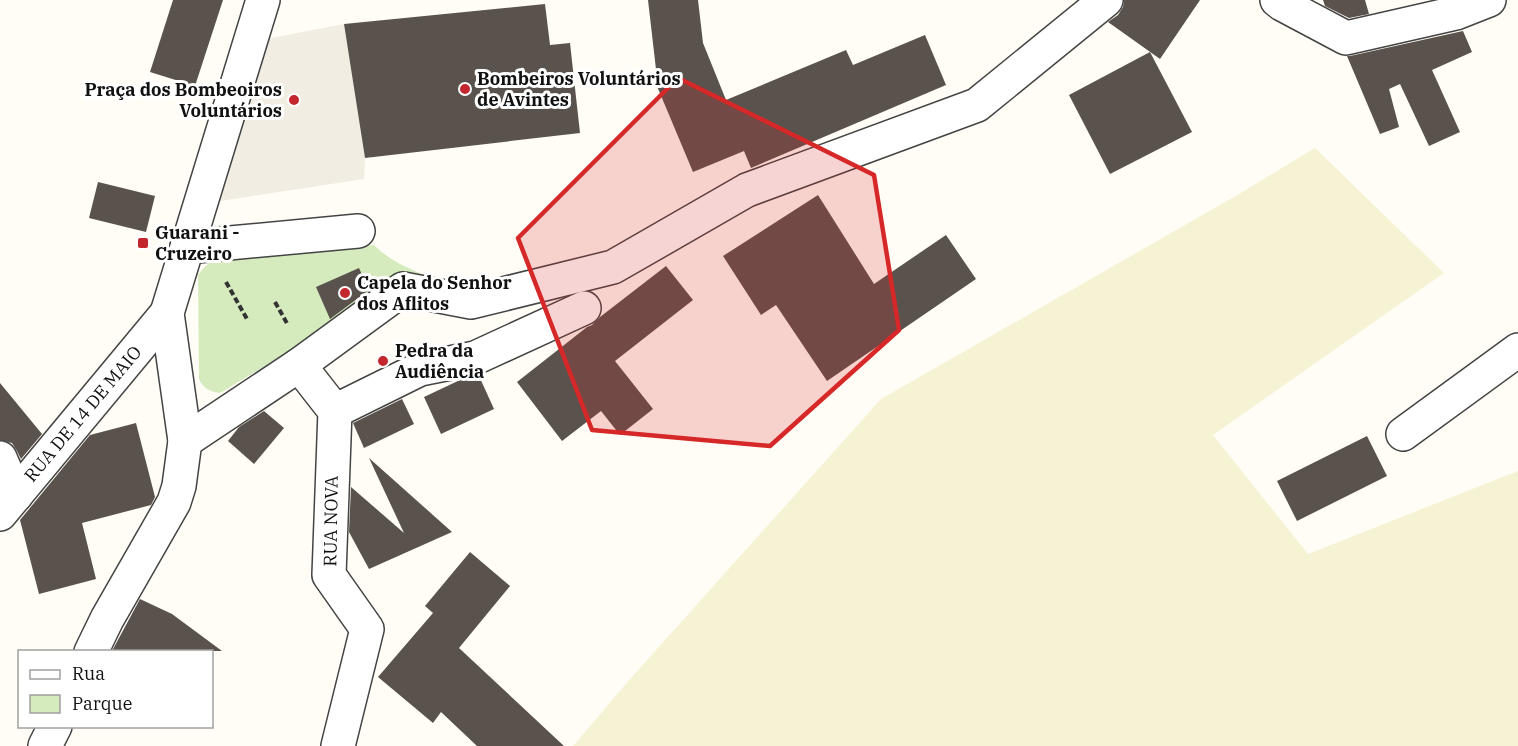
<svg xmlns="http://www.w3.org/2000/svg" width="1518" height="746" viewBox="0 0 1518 746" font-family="'IBM Plex Serif',serif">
  <rect width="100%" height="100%" fill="#fffdf5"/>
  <!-- farmland -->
  <path fill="#f6f3d4" d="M 1315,148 L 1444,273 L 1213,435 L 1308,554 L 1518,471 L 1518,746 L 573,746 L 631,678 L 881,399 L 1234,197 Z"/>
  <!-- green -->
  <path fill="#d5ebbd" d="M 374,245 C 391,262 410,269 432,278 L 333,325 L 220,393 C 210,392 203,388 199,379 L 198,275 C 205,266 209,261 220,259 Z"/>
  <!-- plaza -->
  <path fill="#f1ede2" d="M 344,24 L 365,158 L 364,179 L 201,204 L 250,42 Z"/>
  <!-- building -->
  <g fill="#5a524d">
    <path d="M 173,0 L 223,0 L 195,86 L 150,72 Z"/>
    <path d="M 648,0 L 698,0 L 703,43 L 726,100 L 846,50 L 853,65 L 925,35 L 946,85 L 751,168 L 744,151 L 693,172 L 654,79 L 657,78 Z"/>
    <path d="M 1124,0 L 1200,0 L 1160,59 L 1108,22 L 1118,15 L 1123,7 Z"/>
    <path d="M 1323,0 L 1365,0 L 1369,14 L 1349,18 L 1325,6 Z"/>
    <path d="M 545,4 L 550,45 L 570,43 L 580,133 L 365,158 L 344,24 Z"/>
    <path d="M 1463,31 L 1472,52 L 1432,70 L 1460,132 L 1429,146 L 1400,84 L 1389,89 L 1399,127 L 1380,134 L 1347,56 L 1350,56 Z"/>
    <path d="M 1150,52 L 1192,132 L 1110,174 L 1069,95 Z"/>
    <path d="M 98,182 L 155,196 L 146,232 L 89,218 Z"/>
    <path d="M 818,195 L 874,284 L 946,235 L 976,279 L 827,381 L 776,305 L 761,315 L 723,256 Z"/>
    <path d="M 666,266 L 693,300 L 615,361 L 653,409 L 620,435 L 601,411 L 562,441 L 517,382 L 587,327 L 592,325 L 600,317 Z"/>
    <path d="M 359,268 L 369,290 L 330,319 L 316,287 Z"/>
    <path d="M 479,376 L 494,409 L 441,434 L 424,397 L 460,380 Z"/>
    <path d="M 0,383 L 42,434 L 21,459 L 17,451 L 12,443 L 0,440 Z"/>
    <path d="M 402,399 L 414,424 L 364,448 L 353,423 Z"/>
    <path d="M 264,411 L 284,428 L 254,464 L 228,441 L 239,427 Z"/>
    <path d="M 136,423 L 155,497 L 151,505 L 82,523 L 96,579 L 39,594 L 20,520 L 90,435 Z"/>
    <path d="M 1367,436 L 1387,476 L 1297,521 L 1277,481 Z"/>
    <path d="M 369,458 L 452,532 L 369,569 L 349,532 L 351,487 L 404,533 Z"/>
    <path d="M 470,552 L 510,586 L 459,648 L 564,746 L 477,746 L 441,712 L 433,723 L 378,677 L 433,613 L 425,606 Z"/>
    <path d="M 140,599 L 172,614 L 222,651 L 112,651 Z"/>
  </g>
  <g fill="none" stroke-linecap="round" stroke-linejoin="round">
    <!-- minor casing -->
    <g stroke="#444" stroke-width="36">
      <g id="minor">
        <path d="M 1277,0 L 1282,4 L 1346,38 L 1456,13 L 1489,0"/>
        <path d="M 187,247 L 358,231"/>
        <path d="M 299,365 L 335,411 L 329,575 L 367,629 L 338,746"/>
        <path d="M 335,411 L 420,369 L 475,358 L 584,308"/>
        <path d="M 1403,434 L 1518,350"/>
        <path d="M 185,441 L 299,365 L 403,289 L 471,302 L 613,267 L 747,190 L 977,105 L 1106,0"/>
        <path d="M 0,458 L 16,495"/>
        <path d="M 0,514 L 167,313"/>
        <path d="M 91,652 L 107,619 L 174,502 L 179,486 L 185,441 L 167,313 L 263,0"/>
        <path d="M 45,746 L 55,726"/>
      </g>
    </g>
    <!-- path -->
    <g stroke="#333" stroke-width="4" stroke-dasharray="6 3" stroke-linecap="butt">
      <path d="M 226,282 L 247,319"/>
      <path d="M 275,302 L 288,325"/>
    </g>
    <!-- minor -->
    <use href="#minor" stroke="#fff" stroke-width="33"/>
  </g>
  <!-- marked area -->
  <path fill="#d62828" fill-opacity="0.2" stroke="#d62828" stroke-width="4.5" stroke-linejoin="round" d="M 678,78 L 874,175 L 899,330 L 770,446 L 592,430 L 518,238 Z"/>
  <!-- markers -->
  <g fill="#c4262e" stroke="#fff" stroke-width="2">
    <circle cx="465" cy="89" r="6"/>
    <circle cx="294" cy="100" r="6"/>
    <rect x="137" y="237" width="12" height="12" rx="3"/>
    <circle cx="345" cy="293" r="6"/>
    <circle cx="383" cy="361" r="6"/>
  </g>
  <g text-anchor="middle" stroke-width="6" stroke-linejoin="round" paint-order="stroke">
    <!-- poi labels -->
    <g font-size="18" font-weight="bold" fill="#111" stroke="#fff" text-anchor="start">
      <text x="477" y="85">Bombeiros Voluntários<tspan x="477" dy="21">de Avintes</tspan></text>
      <text x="282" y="96" text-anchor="end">Praça dos Bombeoiros<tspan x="282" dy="21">Voluntários</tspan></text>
      <text x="155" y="239">Guarani -<tspan x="155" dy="21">Cruzeiro</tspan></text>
      <text x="357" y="289">Capela do Senhor<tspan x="357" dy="21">dos Aflitos</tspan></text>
      <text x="395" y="357">Pedra da<tspan x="395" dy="21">Audiência</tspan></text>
    </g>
    <!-- street labels -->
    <g font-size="18" fill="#111" stroke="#fff">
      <text transform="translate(83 414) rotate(-50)" y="6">RUA DE 14 DE MAIO</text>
      <text transform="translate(331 521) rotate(-89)" y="6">RUA NOVA</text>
    </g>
  </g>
  <!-- legend -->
  <rect x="18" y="650" width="195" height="78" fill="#ffffff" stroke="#a0a0a0" stroke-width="1.5"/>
  <rect x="30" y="670" width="30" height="9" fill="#ffffff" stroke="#a0a0a0" stroke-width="1.5"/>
  <text x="72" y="680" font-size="18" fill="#111111">Rua</text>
  <rect x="30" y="695" width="30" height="18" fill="#d5ebbd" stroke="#a0a0a0" stroke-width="1.5"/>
  <text x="72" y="710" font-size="18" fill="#111111">Parque</text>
</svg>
